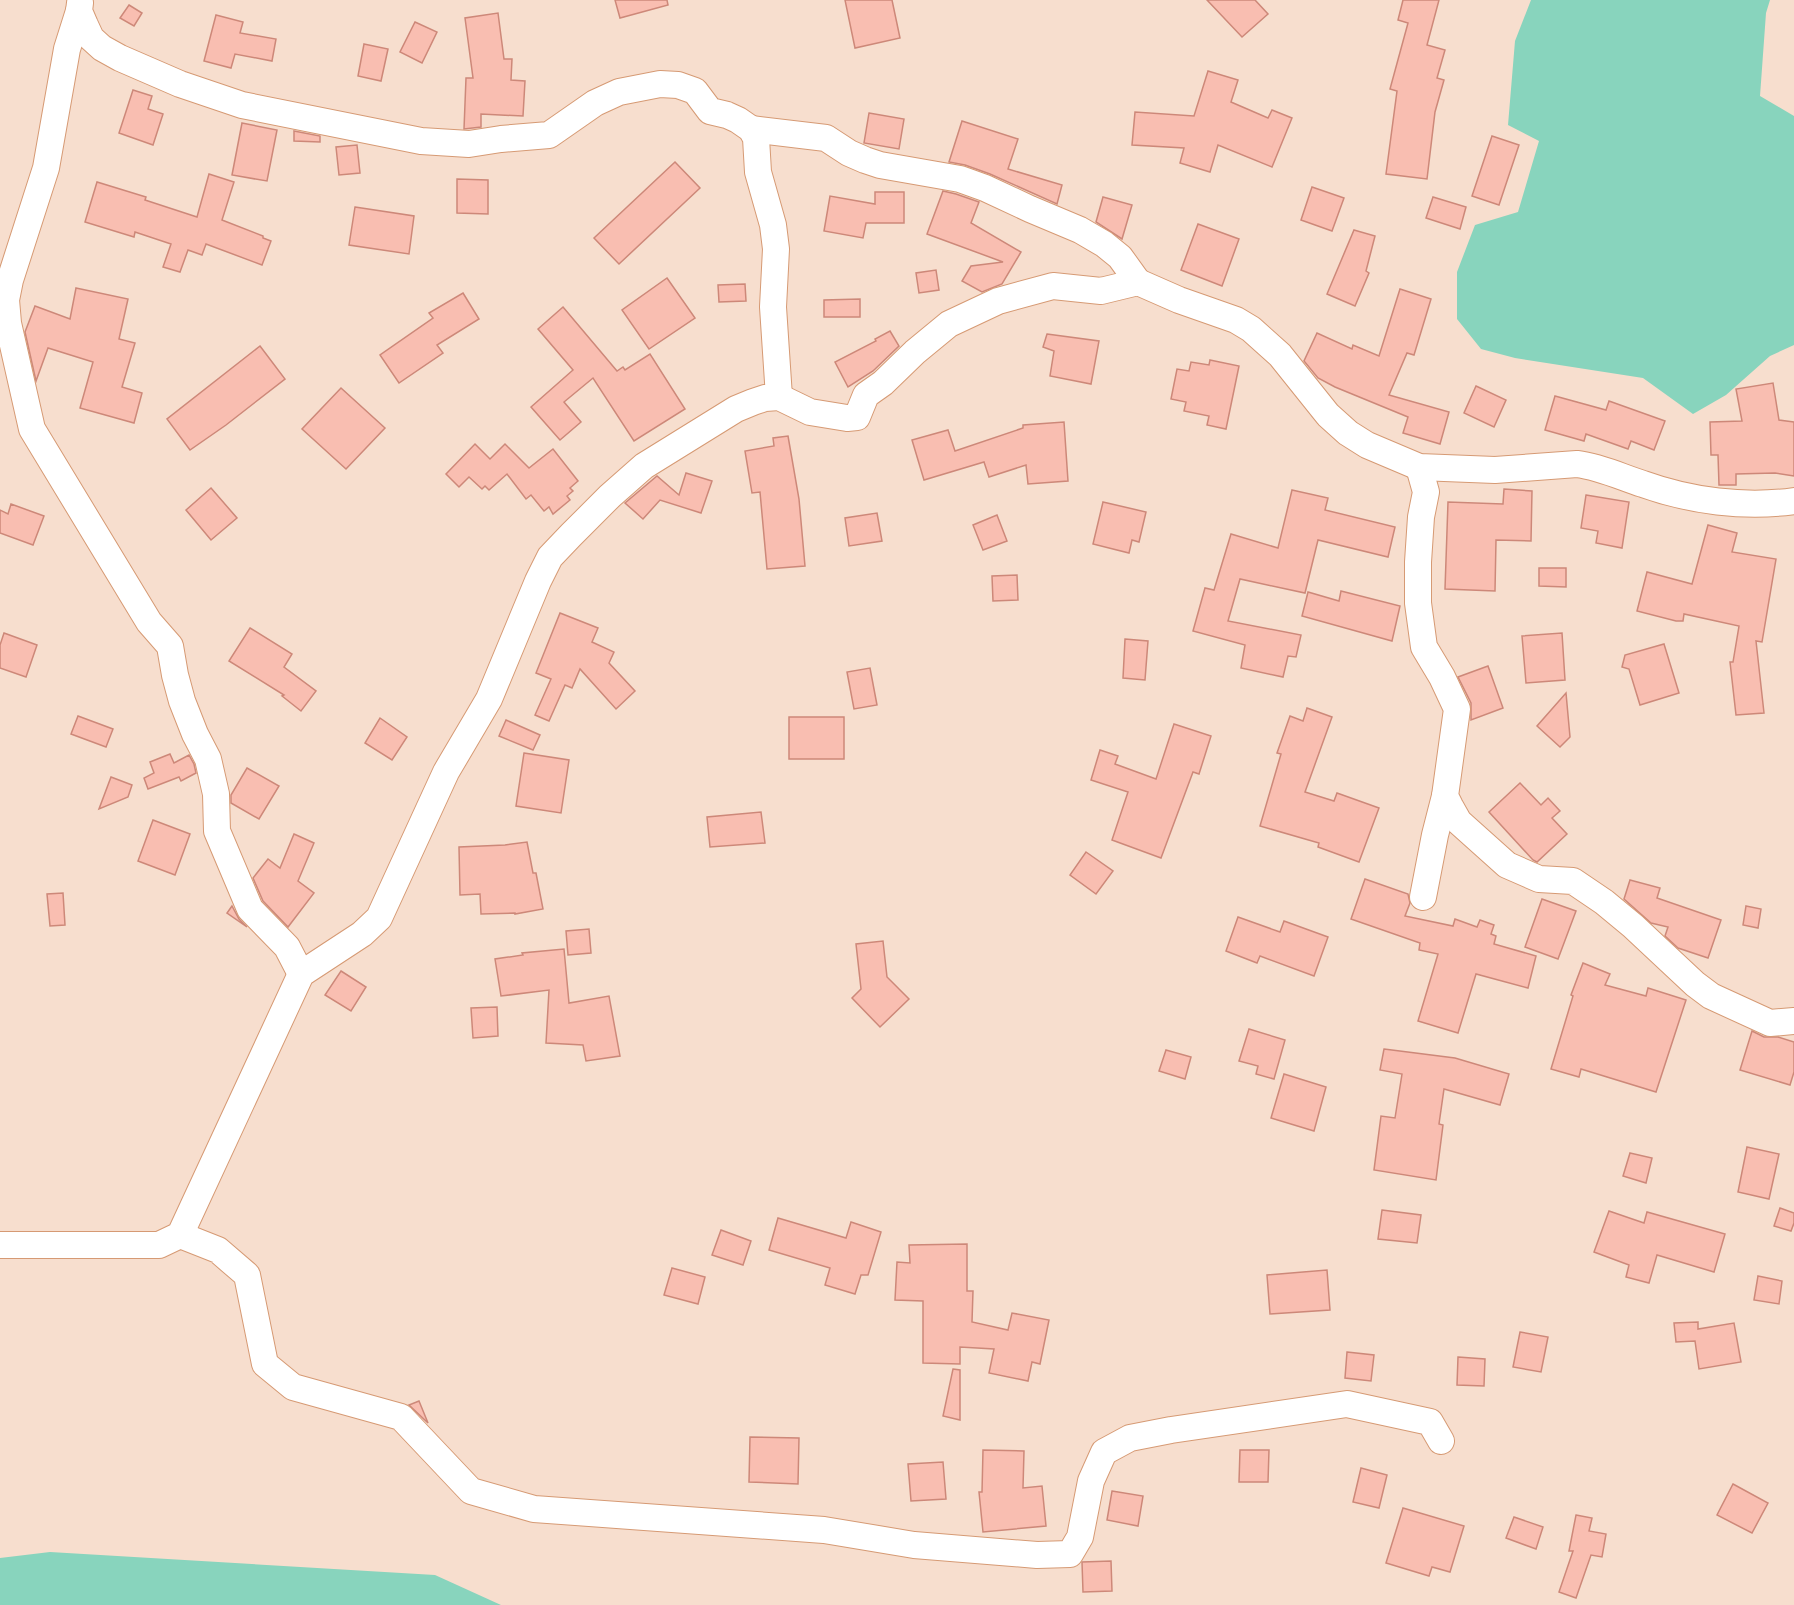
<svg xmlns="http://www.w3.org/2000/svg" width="1794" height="1605" viewBox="0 0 1794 1605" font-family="'Sofia Sans Condensed',sans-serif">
  <rect width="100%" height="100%" fill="#f7dece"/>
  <!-- water -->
  <g fill="#88d4bd">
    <path d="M 1531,0 L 1770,0 L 1766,13 L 1760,96 L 1794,116 L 1794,345 L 1770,356 L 1726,395 L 1693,414 L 1643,378 L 1515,358 L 1481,349 L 1457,319 L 1457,272 L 1475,225 L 1518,212 L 1539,141 L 1508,125 L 1515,41 Z"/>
    <path d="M 50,1552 L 435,1575 L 501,1605 L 0,1605 L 0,1558 Z"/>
  </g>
  <!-- building -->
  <g fill="#f9beb1" stroke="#cd8879" stroke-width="1.5">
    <path d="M 615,0 L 667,0 L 668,5 L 620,18 Z"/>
    <path d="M 845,0 L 892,0 L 900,38 L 855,48 Z"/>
    <path d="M 1207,0 L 1255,0 L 1268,14 L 1242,37 Z"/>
    <path d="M 1403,0 L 1439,0 L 1427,45 L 1445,50 L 1437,78 L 1444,80 L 1435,112 L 1427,179 L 1386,174 L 1397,91 L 1390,89 L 1408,23 L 1398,20 Z"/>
    <path d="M 129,5 L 142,13 L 134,26 L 120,18 Z"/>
    <path d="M 498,13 L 504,59 L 512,59 L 511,80 L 525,81 L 523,116 L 481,114 L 481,127 L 464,129 L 466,78 L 473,78 L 465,18 Z"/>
    <path d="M 216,15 L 243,22 L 240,33 L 276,39 L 272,61 L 235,54 L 231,68 L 204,61 Z"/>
    <path d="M 415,22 L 437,32 L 422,63 L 400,52 Z"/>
    <path d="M 364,44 L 388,49 L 381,81 L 358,76 Z"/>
    <path d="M 1208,71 L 1238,80 L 1231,102 L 1268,118 L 1272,110 L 1292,118 L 1272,167 L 1218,145 L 1210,172 L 1180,163 L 1184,148 L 1132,145 L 1135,112 L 1194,116 Z"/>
    <path d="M 133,90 L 152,96 L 148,109 L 163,114 L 153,145 L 119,133 Z"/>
    <path d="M 869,113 L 904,119 L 899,149 L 864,143 Z"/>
    <path d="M 962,121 L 1018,139 L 1008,169 L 1062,185 L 1057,204 L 990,174 L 965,165 L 949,162 Z"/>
    <path d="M 242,123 L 277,130 L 267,181 L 232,175 Z"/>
    <path d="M 294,131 L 320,136 L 320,142 L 294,141 Z"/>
    <path d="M 1492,136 L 1519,145 L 1499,205 L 1472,196 Z"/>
    <path d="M 357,145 L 360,173 L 339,175 L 336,147 Z"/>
    <path d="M 675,162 L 700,188 L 619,264 L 594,238 Z"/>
    <path d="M 209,174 L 234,182 L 222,220 L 263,236 L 263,238 L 271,241 L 262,265 L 206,244 L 202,255 L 188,250 L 180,272 L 163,267 L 171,244 L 135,232 L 134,237 L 85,222 L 97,182 L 146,197 L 145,200 L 197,217 Z"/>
    <path d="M 457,179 L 488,180 L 488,214 L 457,213 Z"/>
    <path d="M 1312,187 L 1344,198 L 1332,231 L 1301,220 Z"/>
    <path d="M 943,191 L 956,194 L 979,202 L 971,223 L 1021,252 L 1002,284 L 982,292 L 962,281 L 971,266 L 1003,262 L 927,234 Z"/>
    <path d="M 875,192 L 904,192 L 904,223 L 866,223 L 863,238 L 824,231 L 830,196 L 875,204 Z"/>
    <path d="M 1103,197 L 1132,205 L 1122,239 L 1096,222 Z"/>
    <path d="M 1433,197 L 1466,207 L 1460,229 L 1426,218 Z"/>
    <path d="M 355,207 L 414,216 L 409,254 L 349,245 Z"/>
    <path d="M 1198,224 L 1239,239 L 1222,286 L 1181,270 Z"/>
    <path d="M 1354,230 L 1375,236 L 1366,271 L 1369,273 L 1355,306 L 1327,294 Z"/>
    <path d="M 936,270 L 939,290 L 919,293 L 916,273 Z"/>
    <path d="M 667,278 L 695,318 L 649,349 L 622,310 Z"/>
    <path d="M 745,284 L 746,301 L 719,302 L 718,285 Z"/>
    <path d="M 76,288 L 128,299 L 119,339 L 135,343 L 122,387 L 142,393 L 134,423 L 80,408 L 93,362 L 48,348 L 36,381 L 25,332 L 35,306 L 70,319 Z"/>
    <path d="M 1400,289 L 1431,299 L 1414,355 L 1407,353 L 1389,395 L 1449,412 L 1440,444 L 1403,433 L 1408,417 L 1335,387 L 1318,378 L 1304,361 L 1317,333 L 1352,349 L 1353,345 L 1379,356 Z"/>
    <path d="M 463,293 L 479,319 L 437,345 L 443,353 L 399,383 L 380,355 L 433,318 L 429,313 Z"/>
    <path d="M 860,299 L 860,317 L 824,317 L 824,300 Z"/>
    <path d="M 563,307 L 617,371 L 623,367 L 625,370 L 650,354 L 685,409 L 634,441 L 593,378 L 564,402 L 581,422 L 560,440 L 531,407 L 573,370 L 538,329 Z"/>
    <path d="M 890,331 L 899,346 L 873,371 L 848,387 L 835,362 L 876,341 L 875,339 Z"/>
    <path d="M 1047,334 L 1099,341 L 1091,384 L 1050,376 L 1054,351 L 1043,347 Z"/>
    <path d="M 260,346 L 285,379 L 226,425 L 190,450 L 167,419 Z"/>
    <path d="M 1210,360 L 1239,366 L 1226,429 L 1207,425 L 1209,416 L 1184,411 L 1186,402 L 1171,399 L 1177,369 L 1189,371 L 1191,362 L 1209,365 Z"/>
    <path d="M 1773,383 L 1779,420 L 1794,422 L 1794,476 L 1775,473 L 1736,474 L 1736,485 L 1719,485 L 1718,455 L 1711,455 L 1710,422 L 1742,421 L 1736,389 Z"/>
    <path d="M 1476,386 L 1506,400 L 1494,427 L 1464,413 Z"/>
    <path d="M 341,388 L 385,428 L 346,469 L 302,429 Z"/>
    <path d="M 1555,396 L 1606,410 L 1609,401 L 1665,421 L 1654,450 L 1631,441 L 1628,449 L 1586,434 L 1584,441 L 1545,430 Z"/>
    <path d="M 1064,422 L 1068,481 L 1028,484 L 1026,465 L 989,477 L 984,462 L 924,480 L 912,440 L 948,430 L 955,451 L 1023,428 L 1023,425 Z"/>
    <path d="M 788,436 L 799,499 L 805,566 L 767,569 L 760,492 L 752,493 L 745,451 L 774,446 L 773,438 Z"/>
    <path d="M 475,444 L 490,459 L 505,444 L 529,468 L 553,449 L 578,481 L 570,488 L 573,491 L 567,496 L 570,500 L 553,514 L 549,507 L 544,511 L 531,495 L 526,499 L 507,474 L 489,490 L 485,486 L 482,489 L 469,477 L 459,487 L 446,474 Z"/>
    <path d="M 686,473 L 712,481 L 701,513 L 660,500 L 643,519 L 625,503 L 657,476 L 679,495 Z"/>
    <path d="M 211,488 L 237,518 L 211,540 L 186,510 Z"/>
    <path d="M 1504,489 L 1532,491 L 1531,541 L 1496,540 L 1495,591 L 1445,589 L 1448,502 L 1503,504 Z"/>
    <path d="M 1292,490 L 1328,498 L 1325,510 L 1395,527 L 1388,557 L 1318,540 L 1305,593 L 1240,579 L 1228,621 L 1301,635 L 1296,657 L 1288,656 L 1283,677 L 1241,668 L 1245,645 L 1193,631 L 1205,588 L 1214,590 L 1231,534 L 1278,548 Z"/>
    <path d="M 1586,495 L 1629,502 L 1622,548 L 1596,543 L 1598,531 L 1581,528 Z"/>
    <path d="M 1103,502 L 1146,512 L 1139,542 L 1132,540 L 1129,553 L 1093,544 Z"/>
    <path d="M 11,504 L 44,516 L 33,545 L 0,533 L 0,510 L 8,514 Z"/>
    <path d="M 877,513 L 882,541 L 849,546 L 845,518 Z"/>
    <path d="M 997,515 L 1007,541 L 983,550 L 973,525 Z"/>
    <path d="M 1708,525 L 1737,533 L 1732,552 L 1776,559 L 1762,642 L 1756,641 L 1764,713 L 1736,715 L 1730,662 L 1733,662 L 1739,626 L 1684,614 L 1683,621 L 1676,621 L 1637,611 L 1647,572 L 1692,584 Z"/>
    <path d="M 1539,568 L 1566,568 L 1566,587 L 1539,586 Z"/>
    <path d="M 1017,575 L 1018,600 L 993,601 L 992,576 Z"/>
    <path d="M 1341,591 L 1400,606 L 1392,641 L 1302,616 L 1308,592 L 1339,601 Z"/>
    <path d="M 560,613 L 598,628 L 592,642 L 614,652 L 609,663 L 635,691 L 616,709 L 580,669 L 572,688 L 565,685 L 549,721 L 535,715 L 551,679 L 536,673 Z"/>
    <path d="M 250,628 L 292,654 L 284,667 L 316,691 L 301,711 L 282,696 L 284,695 L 229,661 Z"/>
    <path d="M 4,633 L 37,645 L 26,677 L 0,668 L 0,645 Z"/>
    <path d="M 1562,633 L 1565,680 L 1526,683 L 1522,636 Z"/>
    <path d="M 1125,639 L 1148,641 L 1145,680 L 1123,678 Z"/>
    <path d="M 1664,644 L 1679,693 L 1640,705 L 1629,669 L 1622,667 L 1625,655 Z"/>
    <path d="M 1488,666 L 1503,708 L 1471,720 L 1471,703 L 1458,677 Z"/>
    <path d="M 870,668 L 877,705 L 854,709 L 847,672 Z"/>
    <path d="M 1566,693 L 1570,737 L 1560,747 L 1537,726 Z"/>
    <path d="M 1307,708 L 1332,717 L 1305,792 L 1334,801 L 1337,793 L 1379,808 L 1359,862 L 1318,847 L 1319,843 L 1260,826 L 1281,754 L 1277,753 L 1290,716 L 1303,721 Z"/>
    <path d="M 78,716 L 113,729 L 106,747 L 71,734 Z"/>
    <rect x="789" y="717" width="55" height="42"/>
    <path d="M 380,718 L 407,737 L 392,760 L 365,743 Z"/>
    <path d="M 506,720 L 540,735 L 533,750 L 499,736 Z"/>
    <path d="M 1174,724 L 1211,736 L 1199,774 L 1193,772 L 1161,858 L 1112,840 L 1128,792 L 1091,780 L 1100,750 L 1118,756 L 1115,764 L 1156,779 Z"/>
    <path d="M 524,753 L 569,760 L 561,813 L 516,806 Z"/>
    <path d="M 170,754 L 174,763 L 189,755 L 194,764 L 196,773 L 181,781 L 179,777 L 148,789 L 144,778 L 154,773 L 150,762 Z"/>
    <path d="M 247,768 L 279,786 L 259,819 L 231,803 L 231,795 Z"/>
    <path d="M 111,777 L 132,785 L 128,797 L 99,809 Z"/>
    <path d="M 1520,783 L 1541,805 L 1548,798 L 1560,811 L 1552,818 L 1567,834 L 1537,862 L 1533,860 L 1489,812 Z"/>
    <path d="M 761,812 L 765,843 L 710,847 L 707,817 Z"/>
    <path d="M 153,820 L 190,834 L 175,875 L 138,861 Z"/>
    <path d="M 294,834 L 314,843 L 298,881 L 314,893 L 288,927 L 263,901 L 253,878 L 268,859 L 280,868 Z"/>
    <path d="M 527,842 L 533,873 L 536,873 L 543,909 L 515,914 L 515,913 L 481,914 L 480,894 L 460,895 L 459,847 L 505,845 Z"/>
    <path d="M 1086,852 L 1113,871 L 1096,894 L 1070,875 Z"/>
    <path d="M 1365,879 L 1408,894 L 1410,903 L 1405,916 L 1453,926 L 1455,919 L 1477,927 L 1480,920 L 1494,925 L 1491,934 L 1496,936 L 1494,944 L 1536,956 L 1528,988 L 1476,974 L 1458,1033 L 1418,1021 L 1438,954 L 1419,950 L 1420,943 L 1351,919 Z"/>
    <path d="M 1630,880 L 1660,888 L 1657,898 L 1721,920 L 1708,958 L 1678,948 L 1665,936 L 1668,927 L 1651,923 L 1624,899 Z"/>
    <path d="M 63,893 L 65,925 L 50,926 L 47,894 Z"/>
    <path d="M 1542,899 L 1576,911 L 1558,959 L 1525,947 Z"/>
    <path d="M 232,906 L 239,919 L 247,927 L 227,913 Z"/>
    <path d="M 1746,906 L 1761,909 L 1758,928 L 1743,925 Z"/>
    <path d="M 1238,917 L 1280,932 L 1284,921 L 1328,937 L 1314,976 L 1260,956 L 1257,963 L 1226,951 Z"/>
    <path d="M 589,929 L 591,953 L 568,955 L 566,931 Z"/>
    <path d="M 883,941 L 887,977 L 909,999 L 880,1027 L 852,998 L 861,989 L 856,944 Z"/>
    <path d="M 564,949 L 569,1003 L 609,996 L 620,1056 L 586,1061 L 583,1045 L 546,1043 L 549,990 L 501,996 L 495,959 L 523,955 L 522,953 Z"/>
    <path d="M 1583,963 L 1610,974 L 1605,985 L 1646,996 L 1648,988 L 1686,1000 L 1656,1092 L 1581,1069 L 1579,1077 L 1551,1069 L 1573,996 L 1571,995 Z"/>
    <path d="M 341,971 L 366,987 L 351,1011 L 325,995 Z"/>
    <path d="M 497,1007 L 498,1036 L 473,1038 L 471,1008 Z"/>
    <path d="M 1249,1029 L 1285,1040 L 1274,1079 L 1256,1074 L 1258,1066 L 1239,1061 Z"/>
    <path d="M 1752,1031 L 1764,1037 L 1778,1037 L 1794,1042 L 1794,1072 L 1790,1085 L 1740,1070 Z"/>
    <path d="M 1384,1049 L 1455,1058 L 1509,1074 L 1500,1105 L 1444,1089 L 1439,1124 L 1443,1125 L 1436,1180 L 1374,1170 L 1381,1116 L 1395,1118 L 1402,1074 L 1380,1070 Z"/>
    <path d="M 1166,1050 L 1191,1057 L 1185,1079 L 1159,1071 Z"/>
    <path d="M 1284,1074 L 1326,1087 L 1314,1131 L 1271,1118 Z"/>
    <path d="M 1747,1147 L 1779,1154 L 1769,1199 L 1738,1192 Z"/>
    <path d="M 1630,1153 L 1652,1158 L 1646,1183 L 1623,1176 Z"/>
    <path d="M 1780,1208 L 1794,1213 L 1794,1223 L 1791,1231 L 1774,1226 Z"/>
    <path d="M 1382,1210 L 1421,1215 L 1417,1243 L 1378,1239 Z"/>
    <path d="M 1609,1211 L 1644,1223 L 1647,1212 L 1725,1234 L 1714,1272 L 1657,1255 L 1649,1283 L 1626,1277 L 1629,1265 L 1594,1252 Z"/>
    <path d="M 778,1218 L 846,1238 L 851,1222 L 881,1232 L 868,1275 L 861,1275 L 855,1294 L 825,1285 L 830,1268 L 769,1250 Z"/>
    <path d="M 721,1230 L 751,1241 L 743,1265 L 712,1255 Z"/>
    <path d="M 967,1244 L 967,1291 L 973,1291 L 972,1322 L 1008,1330 L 1012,1313 L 1049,1320 L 1040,1364 L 1032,1362 L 1028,1381 L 989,1373 L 994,1349 L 960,1347 L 960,1364 L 923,1363 L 923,1301 L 895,1300 L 897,1262 L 910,1263 L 909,1245 Z"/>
    <path d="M 672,1268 L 705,1277 L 698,1304 L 664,1295 Z"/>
    <path d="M 1327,1270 L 1330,1310 L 1270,1314 L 1267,1275 Z"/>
    <path d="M 1758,1276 L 1782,1281 L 1779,1304 L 1754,1300 Z"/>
    <path d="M 1698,1322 L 1698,1329 L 1734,1323 L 1741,1362 L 1699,1369 L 1695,1341 L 1676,1342 L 1674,1323 Z"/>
    <path d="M 1520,1332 L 1548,1337 L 1541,1372 L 1513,1367 Z"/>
    <path d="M 1347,1352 L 1374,1355 L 1371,1381 L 1345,1378 Z"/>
    <path d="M 1458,1357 L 1485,1359 L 1484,1386 L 1457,1385 Z"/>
    <path d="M 953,1369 L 960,1370 L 960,1420 L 943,1416 Z"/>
    <path d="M 419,1401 L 428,1423 L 409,1405 Z"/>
    <path d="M 750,1437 L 799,1438 L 798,1484 L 749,1482 Z"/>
    <path d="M 983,1450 L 1024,1451 L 1023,1488 L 1042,1486 L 1046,1526 L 983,1532 L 979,1492 L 982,1492 Z"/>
    <path d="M 1240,1450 L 1269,1450 L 1268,1482 L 1239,1482 Z"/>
    <path d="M 943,1462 L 946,1499 L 911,1501 L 908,1464 Z"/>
    <path d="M 1361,1468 L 1387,1475 L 1379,1508 L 1353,1502 Z"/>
    <path d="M 1733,1484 L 1768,1503 L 1752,1533 L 1717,1515 Z"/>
    <path d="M 1112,1491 L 1143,1496 L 1138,1526 L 1107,1520 Z"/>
    <path d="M 1403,1508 L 1464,1526 L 1450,1572 L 1432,1567 L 1429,1576 L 1386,1563 Z"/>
    <path d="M 1576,1515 L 1592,1518 L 1589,1531 L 1606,1534 L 1602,1557 L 1591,1555 L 1576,1598 L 1559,1592 L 1573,1551 L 1569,1551 Z"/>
    <path d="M 1514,1517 L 1543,1527 L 1536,1549 L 1506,1538 Z"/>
    <path d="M 1111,1561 L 1112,1591 L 1083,1592 L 1082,1562 Z"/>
  </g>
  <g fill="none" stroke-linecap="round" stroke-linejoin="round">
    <!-- minor casing -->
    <g stroke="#d69a74" stroke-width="28">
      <g id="minor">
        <path d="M 80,3 L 79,11 L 85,25 L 91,38 L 102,48 L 120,58 L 180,84 L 242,105 L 421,141 L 469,144 L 501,139 L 549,135 L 595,103 L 619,92 L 660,84 L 678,85 L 695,91 L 710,111 L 727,115 L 738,120 L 751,129 L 756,138 L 758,172 L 773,225 L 776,249 L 773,307 L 779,397"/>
        <path d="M 79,11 L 67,49 L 46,168 L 10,280 L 6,300 L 8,323 L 32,429 L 149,622 L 170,646 L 175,675 L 182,701 L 195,734 L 208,759 L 216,794 L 217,831 L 250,909 L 287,947 L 301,974"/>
        <path d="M 751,129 L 826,138 L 849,153 L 865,160 L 880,165 L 960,179 L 985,188 L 1030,209 L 1080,230 L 1104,244 L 1120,257 L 1138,282"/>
        <path d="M 1419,467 L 1426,492 L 1421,517 L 1418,562 L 1418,603 L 1424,647 L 1442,677 L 1457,709 L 1445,796 L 1450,806 L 1459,822 L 1507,865 L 1539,879 L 1573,881 L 1604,902 L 1633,926 L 1695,984 L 1711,996 L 1770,1023 L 1794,1021"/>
        <path d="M 1423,897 L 1435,835 L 1445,796"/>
        <path d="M 180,1235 L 218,1250 L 247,1275 L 265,1364 L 293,1387 L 401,1417 L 471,1491 L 534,1509 L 824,1530 L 914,1545 L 1037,1555 L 1070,1554 L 1080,1537 L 1091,1481 L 1104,1452 L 1130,1438 L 1171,1430 L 1347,1404 L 1430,1422 L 1441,1441"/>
        <path d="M 0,1245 L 159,1245 L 180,1235 L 301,974 L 362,934 L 379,918 L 446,772 L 489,699 L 538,581 L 550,557 L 571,535 L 610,496 L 644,466 L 736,409 L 753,402 L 765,398 L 779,397 L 810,412 L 847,418 L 857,417 L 866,395 L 883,383 L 915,352 L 949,324 L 998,301 L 1053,286 L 1101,291 L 1138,282 L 1179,300 L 1236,320 L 1251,329 L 1280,355 L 1328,415 L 1348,433 L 1367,445 L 1419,467 L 1495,470 L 1577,464 C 1601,467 1621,477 1643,484 C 1690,501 1745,508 1794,501"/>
      </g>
    </g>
    <!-- minor -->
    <use href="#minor" stroke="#fff" stroke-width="26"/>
  </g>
</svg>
